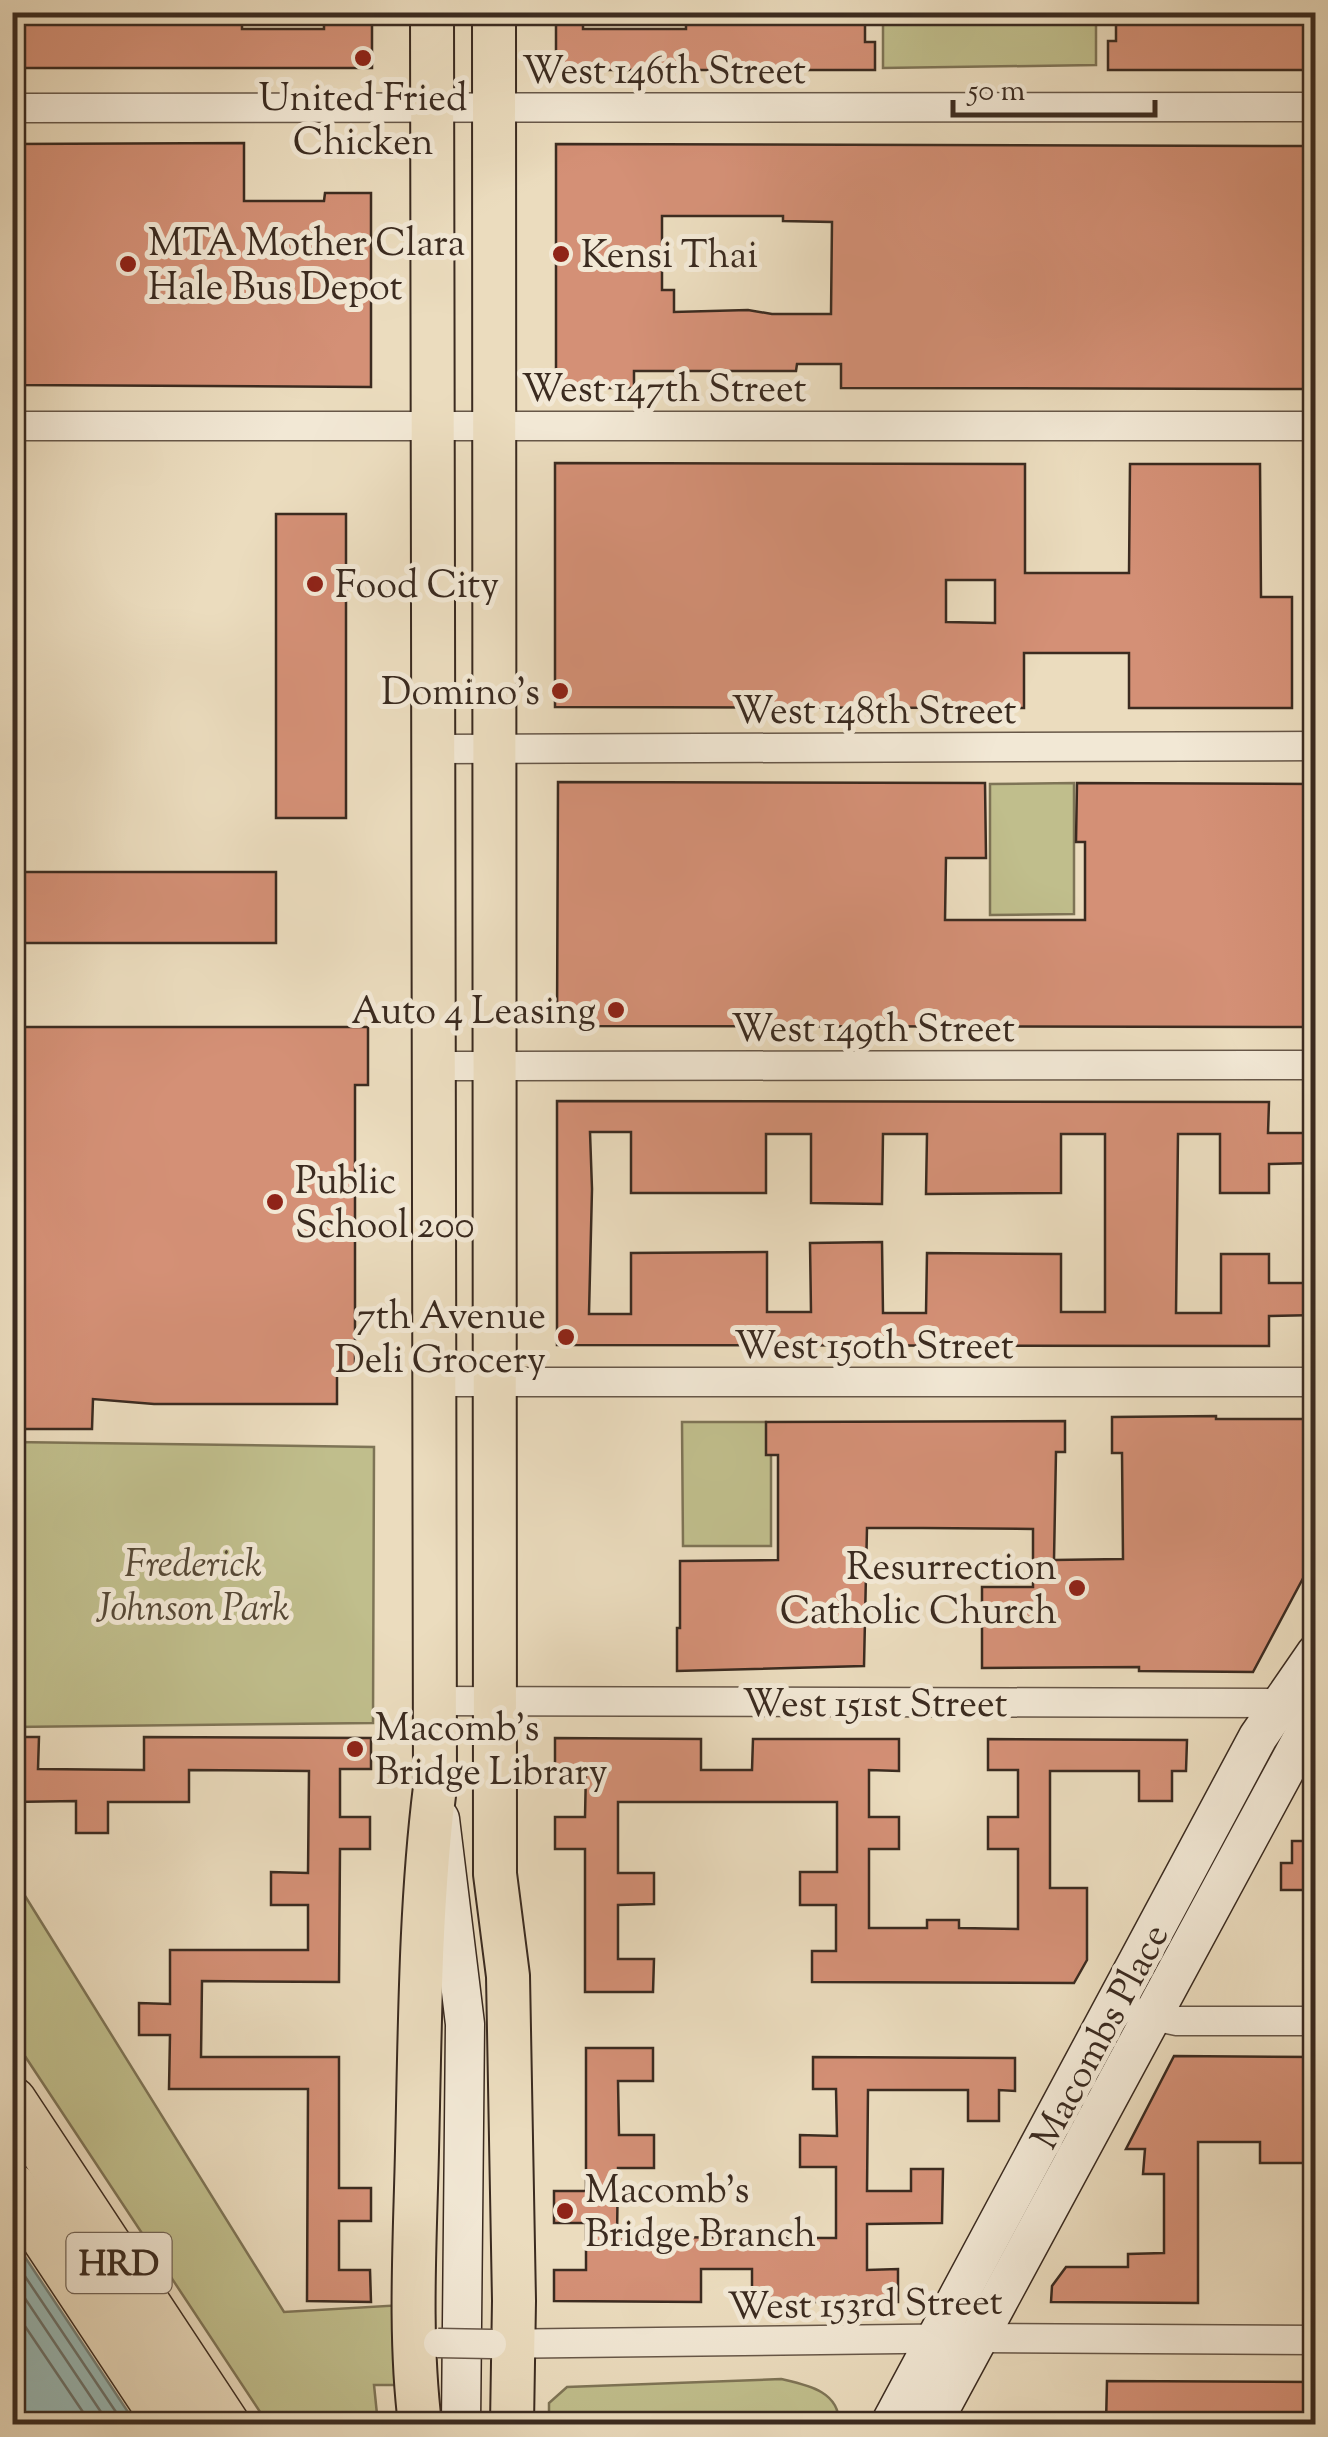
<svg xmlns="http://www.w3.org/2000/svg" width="1328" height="2437" viewBox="0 0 1328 2437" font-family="'Sorts Mill Goudy',serif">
  <rect width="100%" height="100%" fill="#ebdcbe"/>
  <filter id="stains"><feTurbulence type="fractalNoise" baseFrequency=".002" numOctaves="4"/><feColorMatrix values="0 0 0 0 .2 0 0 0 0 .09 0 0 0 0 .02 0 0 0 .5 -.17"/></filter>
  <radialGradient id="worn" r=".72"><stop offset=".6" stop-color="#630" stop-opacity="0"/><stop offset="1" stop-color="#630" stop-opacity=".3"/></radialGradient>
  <!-- green -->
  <g fill="#c0be8c" stroke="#7e7456" stroke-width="2.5">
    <path d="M 883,13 L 1096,13 L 1096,65 L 883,68 Z"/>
    <path d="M 1074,783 L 1074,914 L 990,915 L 990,784 Z"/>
    <path d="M 682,1422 L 766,1422 L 771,1455 L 771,1546 L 683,1546 Z"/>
    <path d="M 13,1442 L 374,1447 L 373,1723 L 13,1727 Z"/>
    <path d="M 12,1875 L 284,2312 L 403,2305 L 400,2385 L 374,2385 L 378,2424 L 268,2424 L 13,2038 Z"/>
    <path d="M 781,2379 C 807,2385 840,2391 839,2424 L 549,2424 L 549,2403 L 567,2387 Z"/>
  </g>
  <!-- water -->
  <path fill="#99bab7" stroke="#73817b" stroke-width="2.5" d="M 12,2239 L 13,2239 L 136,2424 L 13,2424 Z"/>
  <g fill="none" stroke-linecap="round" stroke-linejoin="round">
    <!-- shore -->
    <g stroke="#6a726c" stroke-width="2.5">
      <path d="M 12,2257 L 124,2424"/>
      <path d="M 12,2279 L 109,2424"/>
      <path d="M 12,2307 L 91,2424"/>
    </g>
  </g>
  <!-- building -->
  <g fill="#d49076" stroke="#3b2b20" stroke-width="2.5" fill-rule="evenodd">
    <path d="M 12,12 L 242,12 L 242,29 L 324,29 L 324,12 L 372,12 L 372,68 L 12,68 Z"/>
    <path d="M 556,12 L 583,12 L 583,29 L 686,29 L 686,12 L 865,12 L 865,42 L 875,42 L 875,70 L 556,70 Z"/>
    <path d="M 1116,12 L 1308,12 L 1308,32 L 1316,32 L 1316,70 L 1108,70 L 1108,41 L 1116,41 Z"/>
    <path d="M 244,143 L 244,201 L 324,201 L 325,193 L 371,193 L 371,387 L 12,385 L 12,144 Z"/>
    <path d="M 556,144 L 1316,146 L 1316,389 L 841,388 L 841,364 L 797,364 L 796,371 L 634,371 L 634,388 L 556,388 ZM 662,216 L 783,216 L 783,221 L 832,222 L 831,314 L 772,314 L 748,310 L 674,312 L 674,290 L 662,290 Z"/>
    <path d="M 555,463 L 1025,464 L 1025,573 L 1129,573 L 1130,464 L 1260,464 L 1261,597 L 1292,597 L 1292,708 L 1129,708 L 1129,653 L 1024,653 L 1024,708 L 555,707 ZM 946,580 L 995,580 L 995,623 L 946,622 Z"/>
    <rect x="276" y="514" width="70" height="304"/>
    <path d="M 558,782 L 985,783 L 986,858 L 946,858 L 945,920 L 1085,920 L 1085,842 L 1076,842 L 1077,783 L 1316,784 L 1316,828 L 1305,828 L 1305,920 L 1316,921 L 1316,1027 L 557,1026 Z"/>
    <rect x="12" y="872" width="264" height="71"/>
    <path d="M 12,1027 L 368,1027 L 368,1085 L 355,1085 L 355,1371 L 337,1371 L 337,1404 L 154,1404 L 93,1399 L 92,1429 L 12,1429 Z"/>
    <path d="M 557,1101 L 1269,1102 L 1268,1133 L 1316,1133 L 1316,1163 L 1269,1164 L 1269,1193 L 1220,1193 L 1220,1134 L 1178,1134 L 1176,1313 L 1221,1313 L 1221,1254 L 1269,1254 L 1269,1283 L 1316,1283 L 1316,1315 L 1269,1316 L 1269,1346 L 557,1345 ZM 590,1132 L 631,1132 L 631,1193 L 766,1193 L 766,1134 L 811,1134 L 811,1203 L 882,1204 L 883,1134 L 927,1134 L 926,1194 L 1061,1193 L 1061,1134 L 1105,1134 L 1105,1312 L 1061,1312 L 1061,1254 L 927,1253 L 926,1313 L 883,1313 L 882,1242 L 810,1243 L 811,1312 L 767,1312 L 767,1252 L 631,1253 L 631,1314 L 589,1314 L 592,1189 Z"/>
    <path d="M 1216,1416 L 1216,1419 L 1316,1419 L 1316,1554 L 1253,1672 L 1139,1671 L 1139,1667 L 982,1668 L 982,1587 L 1033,1587 L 1033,1529 L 923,1528 L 867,1528 L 864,1666 L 677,1671 L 677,1628 L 680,1628 L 680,1561 L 778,1560 L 778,1455 L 766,1455 L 766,1422 L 1065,1421 L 1065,1452 L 1056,1452 L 1054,1560 L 1123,1559 L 1122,1453 L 1112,1453 L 1112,1417 Z"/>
    <path d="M 12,1737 L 39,1737 L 38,1769 L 144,1770 L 144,1737 L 371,1738 L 371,1769 L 340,1769 L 340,1817 L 370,1817 L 370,1849 L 340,1849 L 339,1982 L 202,1981 L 201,2057 L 339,2057 L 339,2188 L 371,2188 L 371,2221 L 339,2221 L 339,2270 L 370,2270 L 371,2302 L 307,2301 L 308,2089 L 169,2089 L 170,2035 L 139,2035 L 139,2003 L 170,2004 L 170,1950 L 308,1950 L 308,1905 L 271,1905 L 271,1872 L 308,1873 L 309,1771 L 189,1770 L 189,1802 L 108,1802 L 108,1833 L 76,1833 L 76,1801 L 12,1802 Z"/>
    <path d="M 555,1738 L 701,1739 L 701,1770 L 752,1770 L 753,1739 L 899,1739 L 899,1771 L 869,1770 L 869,1817 L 899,1817 L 899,1849 L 869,1849 L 869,1928 L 927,1928 L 927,1920 L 959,1920 L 959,1928 L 1018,1929 L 1018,1849 L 988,1849 L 988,1817 L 1018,1817 L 1018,1770 L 988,1770 L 988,1739 L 1187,1740 L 1186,1771 L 1172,1771 L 1172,1801 L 1139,1801 L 1139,1771 L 1050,1771 L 1050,1888 L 1087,1888 L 1087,1960 L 1074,1983 L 812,1982 L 812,1951 L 836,1951 L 836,1905 L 800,1905 L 800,1872 L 837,1872 L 837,1802 L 618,1802 L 618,1873 L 654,1873 L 654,1904 L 618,1905 L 618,1959 L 654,1959 L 653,1992 L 585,1992 L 585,1849 L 555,1849 L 555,1817 L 585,1817 L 586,1770 L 555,1770 Z"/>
    <path d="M 1292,1841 L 1316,1841 L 1316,1890 L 1281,1890 L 1281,1863 L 1292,1863 Z"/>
    <path d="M 586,2048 L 653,2048 L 653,2081 L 618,2081 L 619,2135 L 654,2135 L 654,2168 L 618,2168 L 617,2237 L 836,2238 L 836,2167 L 800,2167 L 800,2135 L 837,2136 L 836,2089 L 813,2089 L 813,2057 L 1015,2058 L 1015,2091 L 999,2090 L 999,2121 L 968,2121 L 968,2090 L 868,2090 L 867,2191 L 911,2191 L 911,2169 L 943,2169 L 942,2223 L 867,2224 L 867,2270 L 898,2269 L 898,2302 L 752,2302 L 752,2269 L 701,2269 L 701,2302 L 554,2301 L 554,2270 L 586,2270 L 586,2223 L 554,2223 L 554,2191 L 586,2191 Z"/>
    <path d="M 1174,2056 L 1316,2057 L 1316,2088 L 1305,2088 L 1305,2131 L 1316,2131 L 1316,2163 L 1260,2163 L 1260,2142 L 1198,2142 L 1198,2303 L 1051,2302 L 1052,2286 L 1066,2267 L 1128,2267 L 1128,2254 L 1164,2253 L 1164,2174 L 1143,2174 L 1145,2149 L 1126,2149 Z"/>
    <path d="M 1107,2381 L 1316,2382 L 1316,2424 L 1106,2424 Z"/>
  </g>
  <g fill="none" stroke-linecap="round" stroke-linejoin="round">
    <!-- street casing -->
    <g stroke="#675748" stroke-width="31">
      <g id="street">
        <path d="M 12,108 L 1316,107"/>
        <path d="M 12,426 L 1316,426"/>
        <path d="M 432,749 L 1316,746"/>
        <path d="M 431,1066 L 1316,1065"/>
        <path d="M 433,1382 L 1316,1382"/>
        <path d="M 434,1701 L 1282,1703"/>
        <path d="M 1138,2013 L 1177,2021 L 1316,2021"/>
        <path d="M 497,2344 L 979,2338 L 1316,2340"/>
      </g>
    </g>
    <!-- secondary casing -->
    <g stroke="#3b2b20" stroke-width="41">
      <g id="secondary">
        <path d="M 440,1819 L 465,2024 L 461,2424"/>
        <path d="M 890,2424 L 1258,1737 L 1316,1653"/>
        <path d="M 932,2424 L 1316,1713"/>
      </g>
    </g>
    <!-- primary casing -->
    <g stroke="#3b2b20" stroke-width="46">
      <g id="primary">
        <path d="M 494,12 L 495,1874 L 508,1976 L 514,2301 L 512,2424"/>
        <path d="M 420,2424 C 409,2335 415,2241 417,2151 C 420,2030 420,1908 435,1787 L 432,12"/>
      </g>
    </g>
    <!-- highway casing -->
    <g stroke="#3b2b20" stroke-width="51">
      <g id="highway">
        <path d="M 12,2101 L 225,2424"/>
        <path d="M 12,2187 L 169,2424"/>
      </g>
    </g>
    <!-- street -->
    <use href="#street" stroke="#f2e8d5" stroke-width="28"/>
    <!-- secondary -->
    <use href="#secondary" stroke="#f2e8d5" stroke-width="38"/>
    <!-- primary -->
    <use href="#primary" stroke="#ebdcbe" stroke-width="42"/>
    <!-- highway -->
    <use href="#highway" stroke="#ebdcbe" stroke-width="48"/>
    <!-- street-bridge casing -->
    <g stroke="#675748" stroke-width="31" stroke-linecap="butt">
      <path id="street-bridge" d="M 438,2343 L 492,2344"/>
    </g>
    <!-- street-bridge -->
    <use href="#street-bridge" stroke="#f2e8d5" stroke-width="28"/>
  </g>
  <!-- markers -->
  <g fill="#8f2418" stroke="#f2e8d5" stroke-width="4">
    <circle cx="363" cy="58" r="10"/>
    <circle cx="561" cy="254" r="10"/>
    <circle cx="128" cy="264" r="10"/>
    <circle cx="315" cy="584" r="10"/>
    <circle cx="560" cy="691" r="10"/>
    <circle cx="616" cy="1010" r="10"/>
    <circle cx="275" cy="1202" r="10"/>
    <circle cx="566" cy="1337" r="10"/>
    <circle cx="1077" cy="1588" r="10"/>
    <circle cx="355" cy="1749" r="10"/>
    <circle cx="565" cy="2211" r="10"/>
  </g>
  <g text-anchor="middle" stroke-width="10" stroke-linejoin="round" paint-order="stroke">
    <!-- shield labels -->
    <rect fill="#f2e8d5" stroke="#726456" stroke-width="2.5" x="66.5" y="2233" width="105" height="60" rx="8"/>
    <g font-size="35" font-weight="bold" fill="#3b2b20">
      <text x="119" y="2275">HRD</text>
    </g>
    <!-- street labels -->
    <g font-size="38" fill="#3b2b20" stroke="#f2e8d5">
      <text x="664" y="83">West 146th Street</text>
      <text x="664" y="401">West 147th Street</text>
      <text x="874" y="723">West 148th Street</text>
      <text x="873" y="1041">West 149th Street</text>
      <text x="874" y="1358">West 150th Street</text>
      <text x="875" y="1716">West 151st Street</text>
      <text transform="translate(1099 2036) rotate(-62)" y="13">Macombs Place</text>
      <text transform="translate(865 2303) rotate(-1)" y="13">West 153rd Street</text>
    </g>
    <!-- poi labels -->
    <g font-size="38" fill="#3b2b20" stroke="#f2e8d5" text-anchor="start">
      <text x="363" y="110" text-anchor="middle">United Fried<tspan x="363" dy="44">Chicken</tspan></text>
      <text x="148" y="255">MTA Mother Clara<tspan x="148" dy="44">Hale Bus Depot</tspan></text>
      <text x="581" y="267">Kensi Thai</text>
      <text x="335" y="597">Food City</text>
      <text x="540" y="704" text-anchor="end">Domino's</text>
      <text x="596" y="1023" text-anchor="end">Auto 4 Leasing</text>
      <text x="295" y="1193">Public<tspan x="295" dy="44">School 200</tspan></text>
      <text x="546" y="1328" text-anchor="end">7th Avenue<tspan x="546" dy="44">Deli Grocery</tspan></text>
      <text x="1057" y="1579" text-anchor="end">Resurrection<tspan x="1057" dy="44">Catholic Church</tspan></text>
      <text x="375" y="1740">Macomb's<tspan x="375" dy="44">Bridge Library</tspan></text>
      <text x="585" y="2202">Macomb's<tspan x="585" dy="44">Bridge Branch</tspan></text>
    </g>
    <!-- park labels -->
    <g font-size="38" font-style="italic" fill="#564836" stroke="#f2e8d5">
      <text x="193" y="1576">Frederick<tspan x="193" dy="44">Johnson Park</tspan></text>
    </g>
  </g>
  <!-- margin -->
  <rect width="1328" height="2437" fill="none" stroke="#ebdcbe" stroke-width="50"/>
  <rect x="15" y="15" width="1298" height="2407" fill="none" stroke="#3b2b20" stroke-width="5"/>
  <rect x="25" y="25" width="1278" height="2387" fill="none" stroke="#3b2b20" stroke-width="2.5"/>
  <!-- scale -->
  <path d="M953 100v15h202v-15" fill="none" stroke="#3b2b20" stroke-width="5"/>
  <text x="968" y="100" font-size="30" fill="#3b2b20" stroke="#f2e8d5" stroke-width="8" paint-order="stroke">50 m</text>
  <rect width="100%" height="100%" filter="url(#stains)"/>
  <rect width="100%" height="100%" fill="url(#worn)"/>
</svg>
